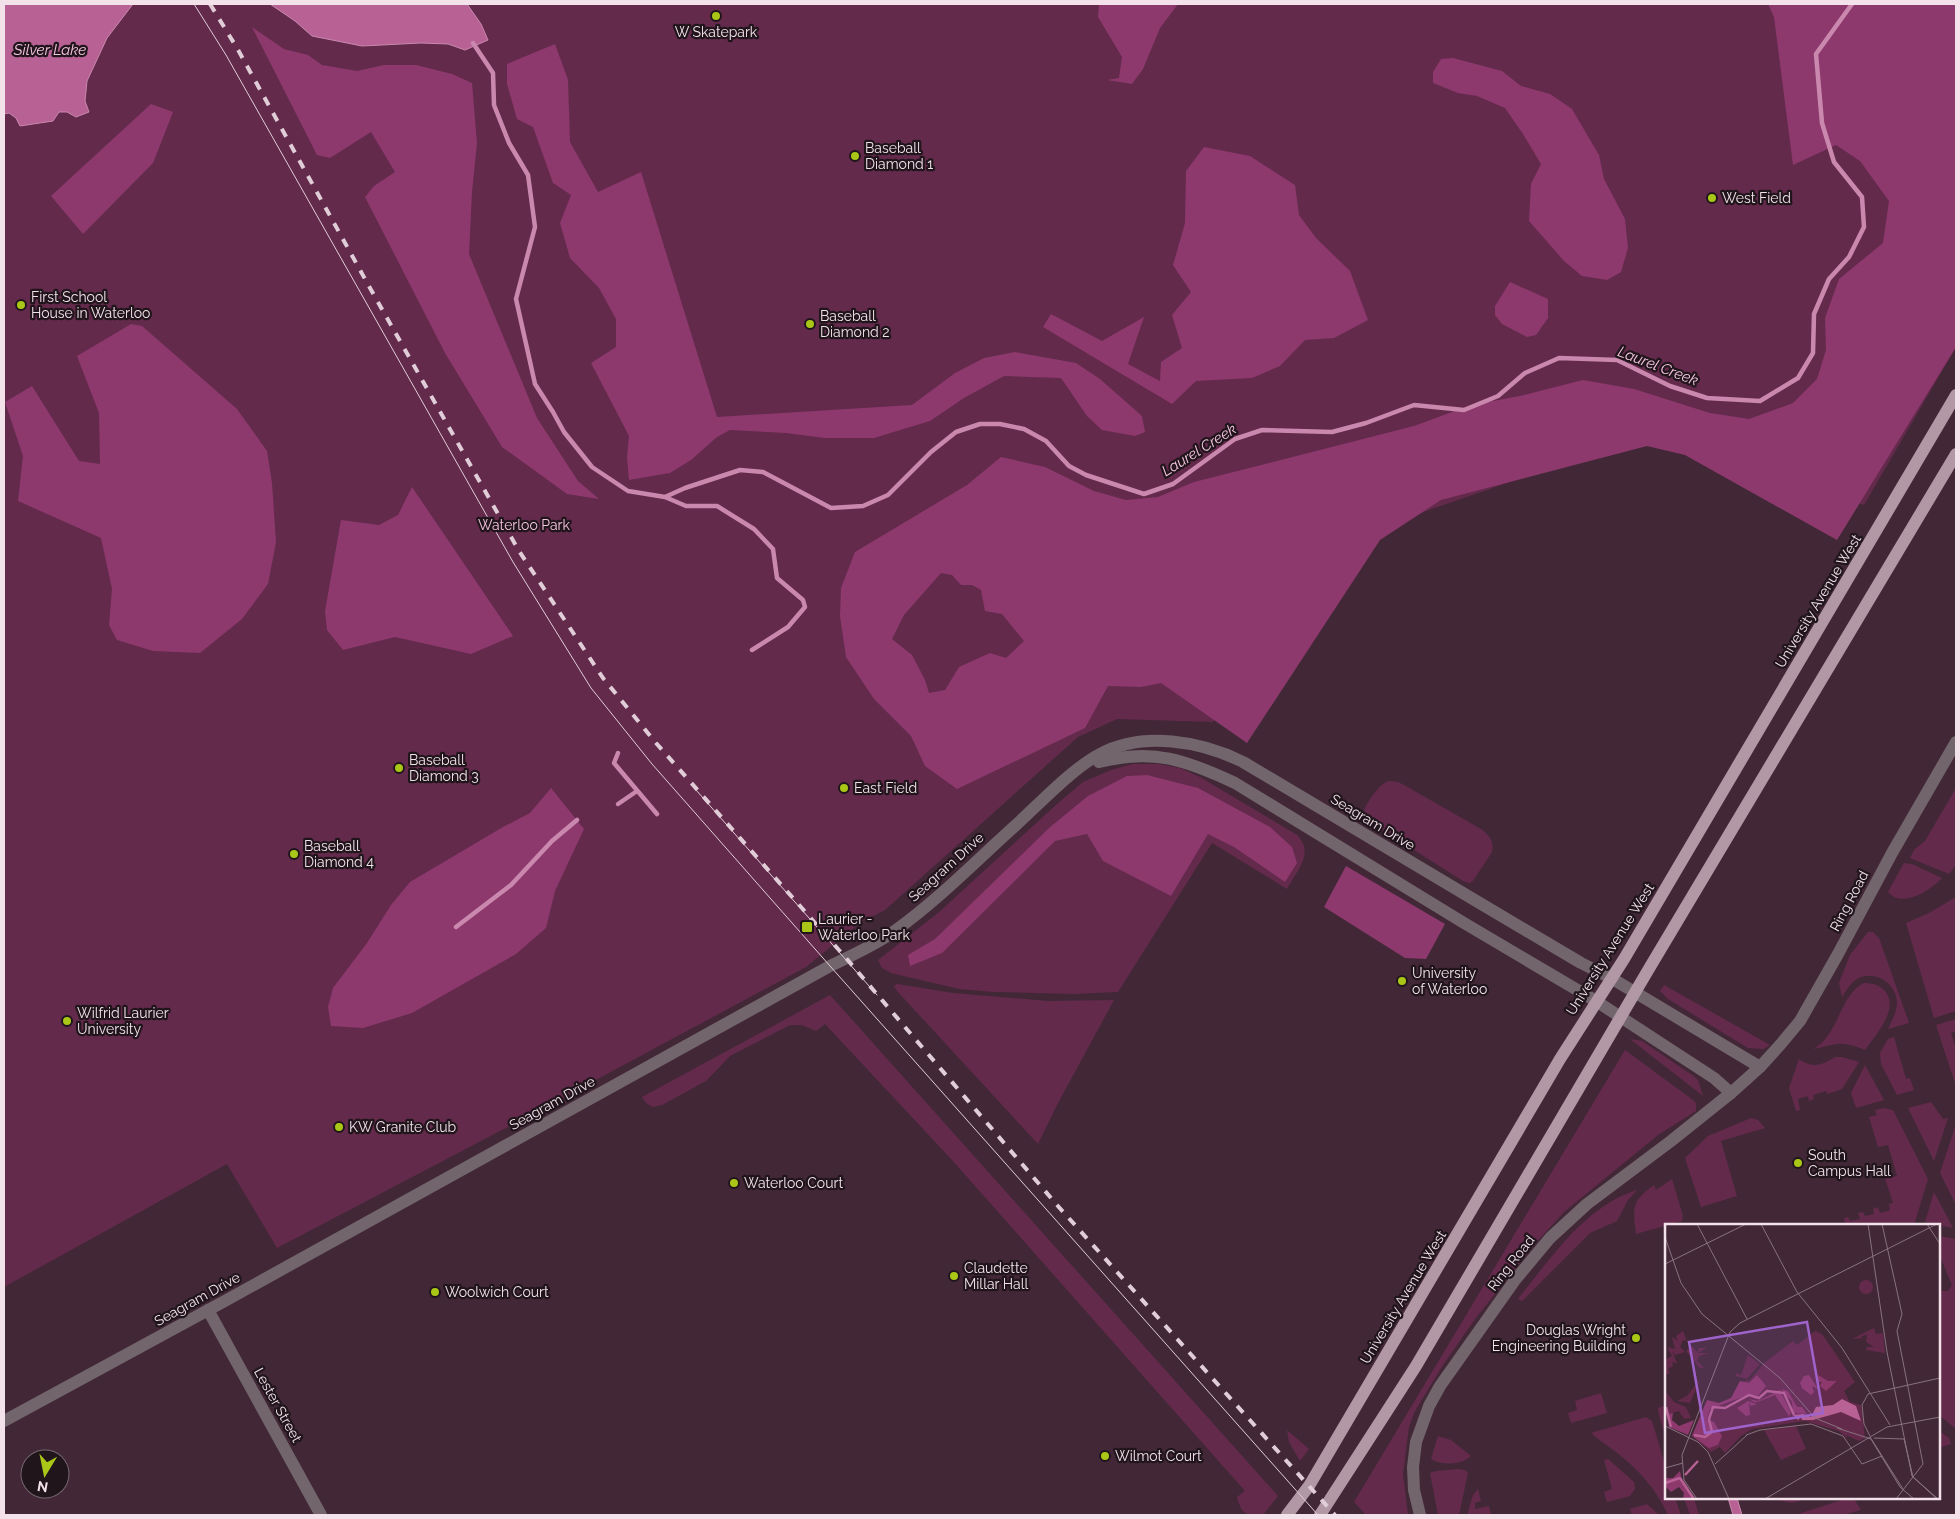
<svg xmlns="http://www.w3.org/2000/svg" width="1960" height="1519" viewBox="0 0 1960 1519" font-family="Raleway,sans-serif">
  <rect width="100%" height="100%" fill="#422837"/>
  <!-- green -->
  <g fill="#632a4c">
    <path d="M 4,4 L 1956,4 L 1956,347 L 1864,505 L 1654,432 L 1357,535 L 1213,722 L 1117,719 L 1078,737 L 885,910 L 861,922 L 806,967 L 540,1110 L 277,1248 L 227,1164 L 4,1287 Z"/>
    <path d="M 1133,764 L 1158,764 L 1180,768 L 1200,777 L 1297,835 C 1315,853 1297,870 1287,889 L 1212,843 L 1118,992 L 1074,994 L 994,992 L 959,989 L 891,973 L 882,968 L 878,960 L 938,913 L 1057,804 L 1083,782 L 1111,770 Z"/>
    <path d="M 1389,781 L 1398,782 L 1404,785 L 1481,829 C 1489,835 1494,841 1492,852 L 1473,881 L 1469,883 L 1463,881 L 1362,817 C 1363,807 1379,783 1389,781 Z"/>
    <path d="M 1956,788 L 1956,865 L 1949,874 L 1910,858 L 1914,850 L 1925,841 Z"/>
    <path d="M 1904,863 L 1912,864 L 1942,878 C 1931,890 1902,909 1888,892 Z"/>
    <path d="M 1956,897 L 1956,1011 L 1934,1018 L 1906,923 L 1929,913 Z"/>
    <path d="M 1868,932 L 1873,932 L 1879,938 L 1909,1023 L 1888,1029 C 1892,1020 1897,1012 1897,1003 C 1897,983 1874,969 1857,979 C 1850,983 1846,991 1842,997 L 1839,983 L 1850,955 Z"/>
    <path d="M 1864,983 C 1872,983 1880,985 1885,991 C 1900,1010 1875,1035 1865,1050 C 1839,1040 1839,1044 1814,1049 C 1818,1046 1823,1042 1826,1038 C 1839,1023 1845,991 1864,983 Z"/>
    <path d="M 897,984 L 953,993 L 1048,1001 L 1114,1000 L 1058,1103 L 1038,1144 L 897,991 L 894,986 Z"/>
    <path d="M 1664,985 L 1770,1045 L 1763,1049 L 1748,1048 L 1668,999 L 1660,991 Z"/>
    <path d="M 830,995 L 1278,1496 L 1263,1515 C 1245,1515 1242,1515 1237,1497 L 1245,1491 L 952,1160 L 825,1024 L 816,1031 L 802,1025 L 790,1025 L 730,1056 L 706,1081 L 662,1105 L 653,1107 L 646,1103 L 642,1097 Z"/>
    <path d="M 1956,1019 L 1956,1031 L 1951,1033 L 1956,1049 L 1956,1086 L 1936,1025 Z"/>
    <path d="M 1894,1037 L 1906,1079 L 1910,1078 L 1914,1090 L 1897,1095 L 1881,1064 L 1880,1053 L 1888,1039 Z"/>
    <path d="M 1630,1039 L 1642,1041 L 1692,1075 L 1698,1080 L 1703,1096 Z"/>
    <path d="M 1625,1050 L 1693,1100 L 1696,1103 L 1696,1111 L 1658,1135 L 1564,1212 L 1534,1245 L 1475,1319 L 1443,1365 L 1415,1411 L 1409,1427 L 1403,1474 L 1408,1515 L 1366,1515 L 1354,1502 Z"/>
    <path d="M 1835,1057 L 1842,1057 L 1859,1062 L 1842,1089 L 1827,1094 L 1826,1091 L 1813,1095 L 1814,1099 L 1809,1101 L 1808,1096 L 1798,1099 L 1800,1110 L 1796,1111 L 1789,1088 L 1799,1059 C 1813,1069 1822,1065 1835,1057 Z"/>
    <path d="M 1865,1065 L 1884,1100 L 1856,1108 L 1851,1093 Z"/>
    <path d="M 1931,1102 L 1943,1119 L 1948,1118 L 1934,1161 L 1908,1108 Z"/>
    <path d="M 1883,1108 L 1893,1110 L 1928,1179 L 1914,1225 L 1838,1225 L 1845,1223 L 1844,1218 L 1848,1217 L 1850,1221 L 1860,1219 L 1858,1213 L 1863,1212 L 1865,1216 L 1874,1214 L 1873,1209 L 1878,1207 L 1880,1213 L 1890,1210 L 1889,1204 L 1893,1203 L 1885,1178 L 1897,1176 L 1888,1145 L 1878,1147 L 1869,1117 L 1877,1115 L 1875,1110 Z"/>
    <path d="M 1751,1118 L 1758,1120 L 1765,1128 L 1721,1141 L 1737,1196 L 1701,1207 L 1685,1158 L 1708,1136 Z"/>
    <path d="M 1956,1124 L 1956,1205 L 1940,1173 Z"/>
    <path d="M 1672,1179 L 1683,1216 L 1682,1221 L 1636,1234 C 1633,1206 1631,1202 1654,1185 L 1656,1190 Z"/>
    <path d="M 1637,1190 L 1628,1200 L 1617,1221 L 1590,1233 L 1522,1301 L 1518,1299 C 1546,1264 1573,1224 1612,1201 C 1620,1196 1629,1193 1637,1190 Z"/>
    <path d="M 1934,1192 L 1953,1228 L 1925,1222 Z"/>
    <path d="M 1939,1236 L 1956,1239 L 1956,1429 L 1939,1415 L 1939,1291 L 1948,1291 L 1952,1285 L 1939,1254 Z"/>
    <path d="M 1601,1393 L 1607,1413 L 1571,1423 L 1568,1413 L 1577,1410 L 1575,1401 Z"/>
    <path d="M 1666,1405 L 1666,1439 L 1658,1411 L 1658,1408 Z"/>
    <path d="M 1646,1417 L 1652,1421 L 1666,1468 L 1666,1498 L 1675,1498 L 1681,1515 L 1668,1515 C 1657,1490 1638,1469 1616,1452 C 1608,1446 1599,1440 1591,1433 Z"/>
    <path d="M 1287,1430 L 1309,1449 L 1300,1461 L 1289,1442 Z"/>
    <path d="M 1939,1431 L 1949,1438 L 1951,1444 L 1939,1448 Z"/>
    <path d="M 1438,1436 L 1451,1440 L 1471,1456 C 1462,1465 1442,1466 1431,1459 Z"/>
    <path d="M 1608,1459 L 1634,1482 L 1635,1489 L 1630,1496 L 1607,1502 L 1604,1492 L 1612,1489 L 1604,1460 Z"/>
    <path d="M 1458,1469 L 1465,1470 L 1468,1473 L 1459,1515 L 1438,1515 L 1430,1473 L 1436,1471 Z"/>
    <path d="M 1478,1489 L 1481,1501 L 1475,1503 L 1475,1509 L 1489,1506 L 1491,1515 L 1467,1515 L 1473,1495 Z"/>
    <path d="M 1684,1498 L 1694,1498 L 1699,1515 L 1690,1515 Z"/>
    <path d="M 1775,1498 L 1805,1498 C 1795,1505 1786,1503 1775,1498 Z"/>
    <path d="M 1848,1498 L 1854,1499 L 1861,1510 L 1843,1515 L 1795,1515 Z"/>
    <path d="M 1647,1504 L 1659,1515 L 1632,1515 L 1630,1509 Z"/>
  </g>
  <!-- forest -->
  <g fill="#8d396d" fill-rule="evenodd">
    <path d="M 1099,4 L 1178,4 L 1160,28 L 1143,69 L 1132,84 L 1107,80 L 1119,78 L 1122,57 L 1098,17 Z"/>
    <path d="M 1768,4 L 1956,4 L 1956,347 L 1837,540 L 1685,455 L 1647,446 L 1441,500 L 1380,540 L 1247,743 L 1161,683 L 1141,687 L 1108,686 L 1085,728 L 957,789 L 925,766 L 911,736 L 874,699 L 846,657 L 840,616 L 841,588 L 855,552 L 967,485 L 1001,457 L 1045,467 L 1094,491 L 1126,500 L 1158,497 L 1194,482 L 1414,426 L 1471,405 L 1520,396 L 1583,380 L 1634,389 L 1710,413 L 1749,419 L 1793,403 L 1817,379 L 1826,350 L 1825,318 L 1839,279 L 1883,243 L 1889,201 L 1860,161 L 1836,145 L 1793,165 L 1774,17 ZM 941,573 L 952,575 L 961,585 L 972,585 L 981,590 L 985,611 L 1002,614 L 1024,641 L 1006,658 L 990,653 L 959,667 L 945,690 L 929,693 L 925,680 L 912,655 L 892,639 L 904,615 Z"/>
    <path d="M 252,27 L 284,49 L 308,55 L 322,65 L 357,71 L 384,65 L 416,65 L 452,74 L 472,83 L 477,143 L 472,192 L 469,254 L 537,418 L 578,481 L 599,499 L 567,494 L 502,447 L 445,353 L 365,197 L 374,186 L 395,172 L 371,132 L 330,158 L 317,155 Z"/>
    <path d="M 555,44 L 568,80 L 570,142 L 598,192 L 641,172 L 717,417 L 912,405 L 955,373 L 984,358 L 1015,352 L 1076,363 L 1100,379 L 1142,416 L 1145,432 L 1135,436 L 1102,430 L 1087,416 L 1061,378 L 1004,376 L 964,398 L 930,421 L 874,438 L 825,438 L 786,433 L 730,430 L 717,437 L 691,460 L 670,473 L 629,480 L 627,457 L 629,436 L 591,363 L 616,347 L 616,319 L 599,288 L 570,258 L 560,223 L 571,195 L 553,183 L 533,127 L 517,119 L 507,84 L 507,64 Z"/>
    <path d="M 1453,58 L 1502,71 L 1521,86 L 1550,94 L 1572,109 L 1599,155 L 1604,179 L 1625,219 L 1628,248 L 1621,272 L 1607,280 L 1582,276 L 1564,261 L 1529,221 L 1531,184 L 1541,164 L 1523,134 L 1505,108 L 1477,96 L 1458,93 L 1433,83 L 1433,72 L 1441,59 Z"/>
    <path d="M 151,104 L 173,112 L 153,163 L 83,234 L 51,196 Z"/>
    <path d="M 1204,147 L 1250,156 L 1295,185 L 1299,215 L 1316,238 L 1350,271 L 1368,320 L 1334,338 L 1305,340 L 1280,366 L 1252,378 L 1196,381 L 1172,404 L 1043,327 L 1051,314 L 1102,341 L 1144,317 L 1128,364 L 1160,381 L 1161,362 L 1182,348 L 1172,315 L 1191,292 L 1173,265 L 1185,223 L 1186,171 Z"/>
    <path d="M 1510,282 L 1548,299 L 1548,318 L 1536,335 L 1527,337 L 1502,324 L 1495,315 L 1495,306 Z"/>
    <path d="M 131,324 L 142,326 L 237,409 L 267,451 L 272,483 L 276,542 L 268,584 L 242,619 L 200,653 L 153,651 L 117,640 L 109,625 L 112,589 L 101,538 L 18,501 L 23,456 L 5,402 L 32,386 L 79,461 L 100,464 L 99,413 L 77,356 Z"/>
    <path d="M 412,487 L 513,636 L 471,654 L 395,637 L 343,650 L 327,630 L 325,611 L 341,520 L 379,525 L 398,515 Z"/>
    <path d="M 1147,775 L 1198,788 L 1270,827 L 1292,847 L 1297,863 L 1285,882 L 1234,847 L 1208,834 L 1171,896 L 1103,861 L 1087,834 L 1055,841 L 942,953 L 910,966 L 908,955 L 935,939 L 1049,828 L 1088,796 L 1127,776 Z"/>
    <path d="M 551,788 L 584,829 L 555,891 L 546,928 L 516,954 L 412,1013 L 363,1028 L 331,1026 L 328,1007 L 333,988 L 367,943 L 391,905 L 410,882 L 503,827 L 530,813 Z"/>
    <path d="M 1346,866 L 1445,924 L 1426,959 L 1405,958 L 1324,907 Z"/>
  </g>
  <!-- water -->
  <g fill="#b86194" stroke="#ca88ae">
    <path d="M 4,4 L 133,4 L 107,38 L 87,81 L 85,101 L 89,112 L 76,117 L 67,112 L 59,112 L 53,121 L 20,126 L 16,118 L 9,113 L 4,114 Z"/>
    <path d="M 270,4 L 467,4 L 481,24 L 488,40 L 465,50 L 448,44 L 421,43 L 362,46 L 312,36 L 295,21 Z"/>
    <path d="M 1728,1498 L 1737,1498 L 1742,1515 L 1733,1515 Z"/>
  </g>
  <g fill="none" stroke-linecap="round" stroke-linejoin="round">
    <!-- stream -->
    <g stroke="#ca88ae" stroke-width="4.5">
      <path d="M 473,43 L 493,73 L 494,105 L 509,143 L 528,175 L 535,227 L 516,299 L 535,384 L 553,412 L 564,432 L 592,467 L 628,491 L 665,497 L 685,488 L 740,470 L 763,472 L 831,508 L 863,506 L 888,495 L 931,452 L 956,432 L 980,424 L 1000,424 L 1024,429 L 1046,441 L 1069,466 L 1086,475 L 1144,494 L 1173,484 L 1235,439 L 1262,430 L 1332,432 L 1366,423 L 1414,405 L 1464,410 L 1498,396 L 1525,373 L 1559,358 L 1617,360 L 1670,386 L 1707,398 L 1760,401 L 1798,378 L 1813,353 L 1814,314 L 1829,279 L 1849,257 L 1864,227 L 1862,197 L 1834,162 L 1822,123 L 1816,54 L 1852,4"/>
      <path d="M 665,497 L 686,506 L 717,506 L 754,529 L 773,549 L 777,578 L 803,600 L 805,607 L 788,627 L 752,650"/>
      <path d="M 618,753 L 614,763 L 657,814"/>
      <path d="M 618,804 L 637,791"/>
      <path d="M 456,927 L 511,885 L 552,841 L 577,820"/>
    </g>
    <!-- minor -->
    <g stroke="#72656c" stroke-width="12">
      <path d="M 1099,762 C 1153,748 1186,760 1235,783 L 1464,923 L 1596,1001 L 1714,1078 L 1731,1093"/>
      <path d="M 208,1310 L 321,1515"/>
      <path d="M 4,1421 L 223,1302 L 830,966 C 852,955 876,945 896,930 C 939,899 977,860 1016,825 C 1040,803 1073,768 1100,754 C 1143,731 1201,741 1243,762 L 1478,902 L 1581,963 L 1611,978 L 1760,1067"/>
      <path d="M 1420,1515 L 1414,1490 L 1413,1467 L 1416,1442 L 1429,1406 L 1440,1386 L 1515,1280 L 1550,1238 L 1587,1204 L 1671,1141 L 1731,1093 L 1760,1067 L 1780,1045 L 1800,1021 L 1838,954 L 1892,853 L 1956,742"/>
    </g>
    <!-- major -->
    <g stroke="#b297a5" stroke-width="12">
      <path d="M 1287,1515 L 1309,1486 L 1560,1059 L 1624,959 L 1956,395"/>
      <path d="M 1320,1515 L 1416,1366 L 1647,972 L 1956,454"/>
    </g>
    <!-- tram -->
    <g stroke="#e0cdd7" stroke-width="1">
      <path d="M 194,4 L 226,55 L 513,562 L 591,688 L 652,764 L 830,966 L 1318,1515"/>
      <path d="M 696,790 L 877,995"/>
    </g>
    <!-- rail -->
    <path stroke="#e0cdd7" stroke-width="4" stroke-dasharray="9 9" stroke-linecap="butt" d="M 210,4 L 237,48 L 370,288 L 519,551 L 603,678 L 656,743 L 846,958 L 1057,1205 L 1335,1515"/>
  </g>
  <!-- markers -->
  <g fill="#aac718" stroke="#21151c" stroke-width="2">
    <circle cx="716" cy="16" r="5"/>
    <circle cx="855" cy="156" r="5"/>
    <circle cx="1712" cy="198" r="5"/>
    <circle cx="21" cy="305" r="5"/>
    <circle cx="810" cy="324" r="5"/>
    <circle cx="399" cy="768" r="5"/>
    <circle cx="844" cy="788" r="5"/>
    <circle cx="294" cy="854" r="5"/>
    <rect x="801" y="921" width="12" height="12" rx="2.5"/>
    <circle cx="1402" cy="981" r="5"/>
    <circle cx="67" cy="1021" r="5"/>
    <circle cx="339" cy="1127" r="5"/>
    <circle cx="1798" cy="1163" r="5"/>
    <circle cx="734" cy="1183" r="5"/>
    <circle cx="954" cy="1276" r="5"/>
    <circle cx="435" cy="1292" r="5"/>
    <circle cx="1636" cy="1338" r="5"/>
    <circle cx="1105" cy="1456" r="5"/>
  </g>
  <g text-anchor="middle" stroke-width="4.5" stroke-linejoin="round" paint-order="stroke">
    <!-- poi labels -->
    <g font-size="14" fill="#f4e2eb" stroke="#21151c" text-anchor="start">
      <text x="716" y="37" text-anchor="middle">W Skatepark</text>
      <text x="865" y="153">Baseball<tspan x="865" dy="16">Diamond 1</tspan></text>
      <text x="1722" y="203">West Field</text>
      <text x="31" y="302">First School<tspan x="31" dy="16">House in Waterloo</tspan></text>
      <text x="820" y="321">Baseball<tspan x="820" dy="16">Diamond 2</tspan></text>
      <text x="409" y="765">Baseball<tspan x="409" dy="16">Diamond 3</tspan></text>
      <text x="854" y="793">East Field</text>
      <text x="304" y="851">Baseball<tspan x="304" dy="16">Diamond 4</tspan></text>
      <text x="818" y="924">Laurier -<tspan x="818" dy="16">Waterloo Park</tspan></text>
      <text x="1412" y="978">University<tspan x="1412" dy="16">of Waterloo</tspan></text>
      <text x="77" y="1018">Wilfrid Laurier<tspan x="77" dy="16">University</tspan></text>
      <text x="349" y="1132">KW Granite Club</text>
      <text x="1808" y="1160">South<tspan x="1808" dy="16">Campus Hall</tspan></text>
      <text x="744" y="1188">Waterloo Court</text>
      <text x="964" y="1273">Claudette<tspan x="964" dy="16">Millar Hall</tspan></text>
      <text x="445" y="1297">Woolwich Court</text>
      <text x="1626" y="1335" text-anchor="end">Douglas Wright<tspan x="1626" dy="16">Engineering Building</tspan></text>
      <text x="1115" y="1461">Wilmot Court</text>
    </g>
    <!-- park labels -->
    <g font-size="14" fill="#f2c3dc" stroke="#21151c">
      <text x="524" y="530">Waterloo Park</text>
    </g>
    <!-- street labels -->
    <g font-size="14" fill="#f4e2eb" stroke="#21151c">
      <text transform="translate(1818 601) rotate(-59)" y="5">University Avenue West</text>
      <text transform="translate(1373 822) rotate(31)" y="5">Seagram Drive</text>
      <text transform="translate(946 867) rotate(-42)" y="5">Seagram Drive</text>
      <text transform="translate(1849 901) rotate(-62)" y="5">Ring Road</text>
      <text transform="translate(1610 949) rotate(-58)" y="5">University Avenue West</text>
      <text transform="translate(552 1103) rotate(-29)" y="5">Seagram Drive</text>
      <text transform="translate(1511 1263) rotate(-52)" y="5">Ring Road</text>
      <text transform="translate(1403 1297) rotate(-59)" y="5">University Avenue West</text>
      <text transform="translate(197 1299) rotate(-29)" y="5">Seagram Drive</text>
      <text transform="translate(278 1405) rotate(61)" y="5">Lester Street</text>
    </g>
    <!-- water labels -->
    <g font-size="15" font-style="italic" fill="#f7c7e1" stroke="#21151c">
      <text x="50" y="55">Silver Lake</text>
      <text transform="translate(1658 366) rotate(21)" y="5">Laurel Creek</text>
      <text transform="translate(1199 450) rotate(-32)" y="5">Laurel Creek</text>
    </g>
  </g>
  <!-- overview -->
  <g transform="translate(1665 1224)">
    <rect width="275" height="275" fill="#422837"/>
    <path d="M194 63a7 7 0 1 1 14 0a7 7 0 1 1-14 0ZM 209,104 L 211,110 L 218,109 L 220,129 L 201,126 L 202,123 L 209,123 L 201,118 L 202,111 L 197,112 L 196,117 L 196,114 L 187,115 ZM 18,107 L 22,117 L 18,116 L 15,123 L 20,128 L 10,131 L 7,127 L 12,139 L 7,138 L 8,142 L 3,145 L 5,149 L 0,151 L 0,136 L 7,132 L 2,123 L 10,125 L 7,113 L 13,117 L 11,112 ZM 150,107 L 157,110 L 190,158 L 179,167 L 185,178 L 196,181 L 200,214 L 194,217 L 181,211 L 183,215 L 174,207 L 140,197 L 87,205 L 76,212 L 60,229 L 55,223 L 46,228 L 27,212 L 41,178 L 54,180 L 71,171 L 77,158 L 85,156 L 99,139 L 128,117 L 132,121 ZM 27,122 L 32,128 L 34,124 L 42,124 L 32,129 L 44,129 L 34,132 L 32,137 L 39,144 L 35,144 L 21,127 ZM 83,131 L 95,140 L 82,155 L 71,152 L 71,149 L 76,151 ZM 35,155 L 25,179 L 12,177 L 22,172 ZM 0,167 L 9,178 L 21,183 L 26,194 L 19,195 L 14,187 L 3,190 ZM 131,202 L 141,225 L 116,236 L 99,206 Z" fill="#632a4c"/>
    <path d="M 92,151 L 101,162 L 93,172 L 83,171 L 45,185 L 42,196 L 49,198 L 57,212 L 53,221 L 44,224 L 27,212 L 42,176 L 54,179 L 66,174 L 75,157 L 84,159 ZM 144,151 L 153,165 L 147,162 L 149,168 L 146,171 L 137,164 L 135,159 L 139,152 ZM 153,151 L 163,157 L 172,157 L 161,167 L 155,162 L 157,158 L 153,158 ZM 116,165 L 123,167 L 132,183 L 137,183 L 142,190 L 128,189 L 127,178 ZM 115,166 L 126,189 L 124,192 L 110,171 L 93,178 L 89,178 L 84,175 L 93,177 ZM 83,177 L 92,180 L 86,182 L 84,178 L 85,191 L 81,192 L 72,184 ZM 0,183 L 3,190 L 8,189 L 7,196 L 14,202 L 29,196 L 23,211 L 4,203 ZM 15,247 L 17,257 L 29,275 L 18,275 L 19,269 L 14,263 L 6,268 L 0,262 L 0,254 L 8,254 Z" fill="#8d396d"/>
    <path d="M 177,175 L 191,182 L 196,197 L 176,188 L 148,196 L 137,196 L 136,193 L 133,196 L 128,191 L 138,190 L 146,193 L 151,183 L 168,181 Z" fill="#b86194"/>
    <path fill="none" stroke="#b86194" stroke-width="2.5" d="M 1,183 L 6,203M 29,211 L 40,213 L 47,208 L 44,195 L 48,183 L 60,184 L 84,171 L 94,174 L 102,167 L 119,169 L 129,191M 20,251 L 33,237M 15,254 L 29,275M 0,259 L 15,254"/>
    <path fill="none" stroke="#89727f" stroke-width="1" d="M 32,0 L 82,95M 96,0 L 132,68 L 177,124 L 225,201M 203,0 L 222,128 L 247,252 L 272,275M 217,0 L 237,90 L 232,107 L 258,240 L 231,275M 262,0 L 275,20M 0,13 L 16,59 L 37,90 L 115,154 L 150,194 L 177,205M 0,40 L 81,0M 0,202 L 33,218 L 43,228 L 64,275M 172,204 L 206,215 L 235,263 L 249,275M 81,211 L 95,206 L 146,200 L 178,212 L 197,240 L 217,232M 205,212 L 199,200 L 197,181 L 203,170 L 275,154M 205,213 L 238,265M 209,214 L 239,215 L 248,253 L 273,275M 68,224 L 82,211M 50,240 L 68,224M 0,244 L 18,239M 32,275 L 19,256 L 17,231 L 65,108 L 75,99 L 272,0M 100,275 L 222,203 L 275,193"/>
    <path fill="#9f63cc" fill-opacity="0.15" stroke="#9f63cc" stroke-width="2.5" d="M 142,98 L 158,189 L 40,209 L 24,118 Z"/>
    <rect width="275" height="275" fill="none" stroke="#f4e2eb" stroke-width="2.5"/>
  </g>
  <!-- border -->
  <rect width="1960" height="1519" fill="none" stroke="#f4e2eb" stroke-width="10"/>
  <!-- north arrow -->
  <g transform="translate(45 1474) rotate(190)"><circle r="24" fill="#21151c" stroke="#75676f"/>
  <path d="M0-4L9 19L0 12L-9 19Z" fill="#aac718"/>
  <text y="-8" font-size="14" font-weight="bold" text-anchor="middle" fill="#f4e2eb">N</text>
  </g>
</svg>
